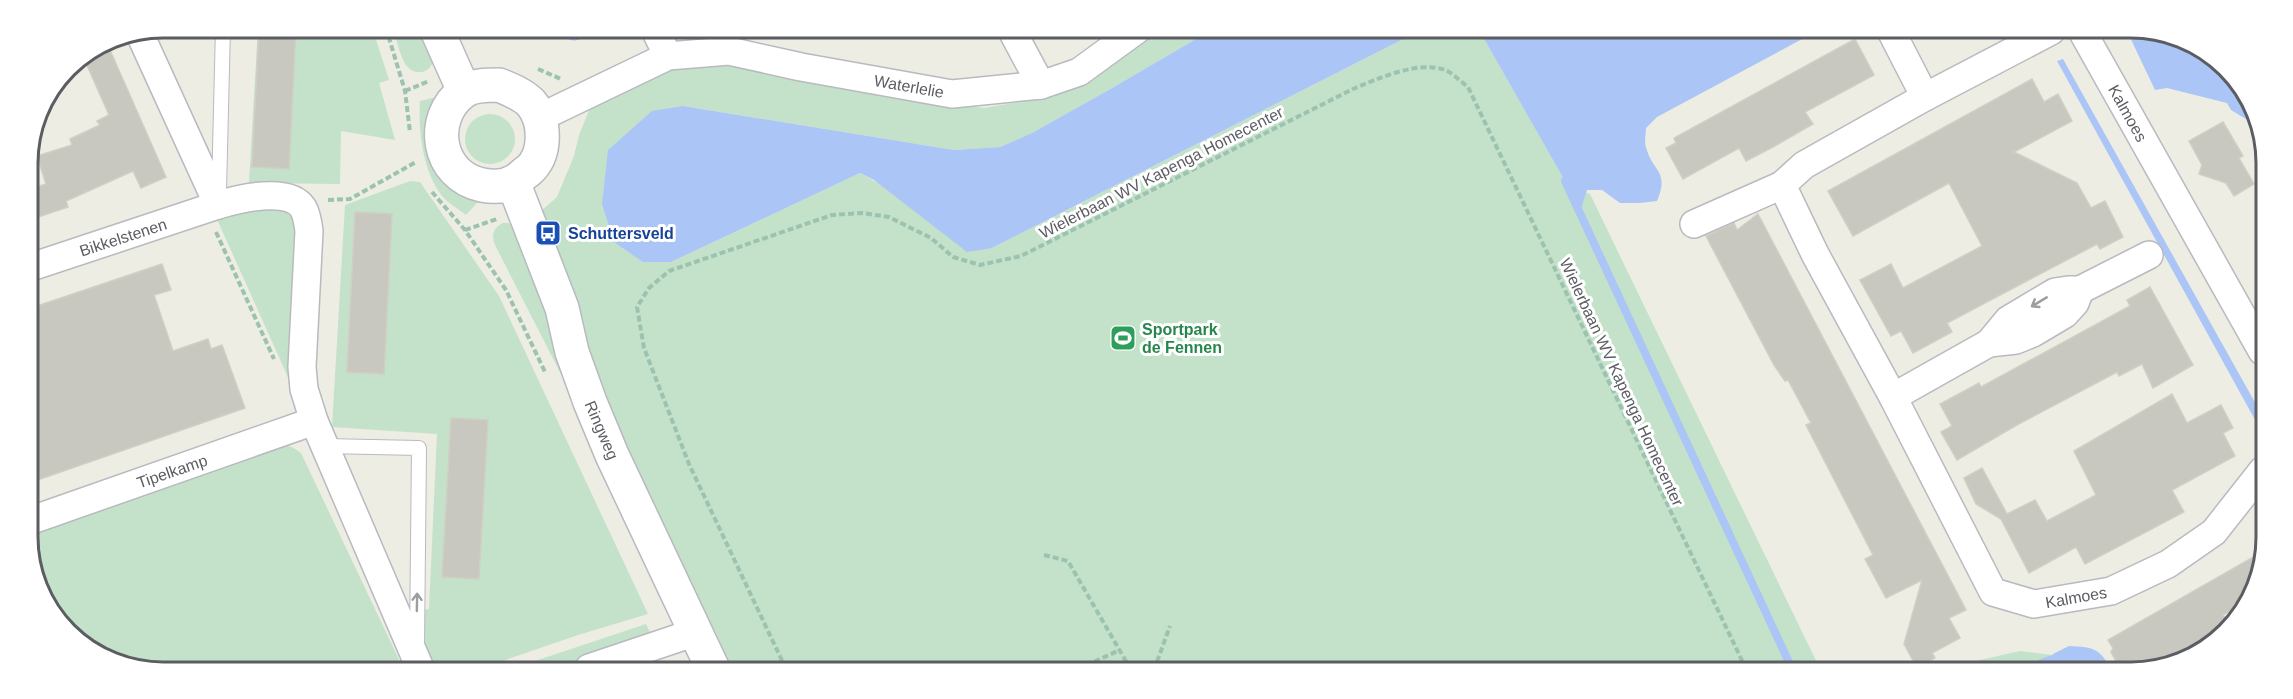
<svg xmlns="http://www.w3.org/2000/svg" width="2293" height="699" viewBox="0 0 2293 699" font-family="Arial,sans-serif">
  <rect width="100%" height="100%" fill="#edede4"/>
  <!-- green -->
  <g fill="#c3e2c9">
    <path d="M 258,27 L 372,27 L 389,80 L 379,83 L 395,140 L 341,131 L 340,184 L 249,183 Z"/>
    <path d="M 393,28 L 417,28 C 422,36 433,47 433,56 C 435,71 417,78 408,67 C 401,61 396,37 393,28 Z"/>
    <path d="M 1154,29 L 1213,29 L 1114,87 L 1032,133 L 1000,147 L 954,150 L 683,106 L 624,137 L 608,150 L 671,262 L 860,173 L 992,248 L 1421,30 L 1479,30 L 1574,196 L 1581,191 L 1590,194 L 1821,671 L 732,669 L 717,635 L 606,415 L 593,378 L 549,224 L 541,211 L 557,197 L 574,156 L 579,135 L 590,108 L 683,61 L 738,67 L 846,90 L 984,108 L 1054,96 L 1104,71 Z"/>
    <path d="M 445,95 L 436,110 L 484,195 L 466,215 C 459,209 449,204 443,197 C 423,173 418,131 420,101 Z"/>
    <circle cx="490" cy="139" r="25"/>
    <path d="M 410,181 L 420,182 L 499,296 L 648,614 L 578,635 L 482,668 L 435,668 L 424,645 L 421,610 L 429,609 L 437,434 L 332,427 L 345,205 Z"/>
    <path d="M 249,206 L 286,209 L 292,215 L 296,227 L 292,386 L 216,217 Z"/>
    <path d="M 503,223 L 509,223 L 516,226 L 551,320 L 567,386 L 495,245 C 491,235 493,228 503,223 Z"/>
    <path d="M 283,445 L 292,447 L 301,453 L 403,668 L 128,667 L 66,632 L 30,563 L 29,536 Z"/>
    <path d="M 646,624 L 652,637 L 556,668 L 514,668 Z"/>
    <path d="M 2020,651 L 2061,656 L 2081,672 L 1957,671 L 1971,662 Z"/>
  </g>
  <!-- water -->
  <g fill="#abc5f6">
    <path d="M 550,28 L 597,28 C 576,45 572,44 550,28 Z"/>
    <path d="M 1213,29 L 1421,30 L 992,248 L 967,252 L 874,180 L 860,173 L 671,262 L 643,262 L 614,242 L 602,204 L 608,150 L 652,111 L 683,106 L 954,150 L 1000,147 L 1032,133 L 1114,87 Z"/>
    <path d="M 1479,30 L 1817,31 L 1657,117 L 1646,128 C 1646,134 1644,142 1646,147 C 1652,172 1670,170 1657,201 L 1640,203 L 1620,203 L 1602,190 L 1587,190 L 1581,209 Z"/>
    <path d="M 2127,31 L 2165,32 L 2227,67 L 2259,127 L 2231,110 L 2227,103 L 2167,88 L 2155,90 Z"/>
    <path d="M 2063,59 L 2262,415 L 2262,425 L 2259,427 L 2057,61 Z"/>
    <path d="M 2069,646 C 2095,647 2100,649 2113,672 L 2055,672 L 2053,654 Z"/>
  </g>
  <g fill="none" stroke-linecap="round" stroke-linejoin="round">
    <!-- stream -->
    <g stroke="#abc5f6" stroke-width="8">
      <path d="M 1565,181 L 1793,671"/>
      <path d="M 2021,671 L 2061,656"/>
    </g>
  </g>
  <!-- building -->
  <g fill="#c8c7c0" stroke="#d1cfc3" stroke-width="1.5">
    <path d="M 259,27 L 296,27 L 289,169 L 252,167 Z"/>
    <path d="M 1855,39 L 1874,75 L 1805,112 L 1813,124 L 1773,147 L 1746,161 L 1739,148 L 1683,179 L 1666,148 L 1676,143 L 1674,138 Z"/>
    <path d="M 106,41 L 166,177 L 141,188 L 133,171 L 66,201 L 68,207 L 35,218 L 27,190 L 46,184 L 37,156 L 72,145 L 70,139 L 100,125 L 97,121 L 109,115 L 83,56 Z"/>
    <path d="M 2032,79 L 2044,102 L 2058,94 L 2072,121 L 2014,152 L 2077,183 L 2091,208 L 2105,201 L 2123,237 L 2100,249 L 2097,244 L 1947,323 L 1952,332 L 1913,353 L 1901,331 L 1891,336 L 1860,280 L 1891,264 L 1903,288 L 1982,246 L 1949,183 L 1853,236 L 1828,191 Z"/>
    <path d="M 2223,122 L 2243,156 L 2239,158 L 2254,184 L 2234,196 L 2226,183 L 2199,174 L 2202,165 L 2189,141 Z"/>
    <path d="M 355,212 L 392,214 L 384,374 L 347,372 Z"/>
    <path d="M 1758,214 L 1966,610 L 1949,618 L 1960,638 L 1932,653 L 1935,658 L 1917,668 L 1904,644 L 1922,580 L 1886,598 L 1865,559 L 1873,555 L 1806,425 L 1811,423 L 1788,380 L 1785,381 L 1774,365 L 1706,236 L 1734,223 L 1737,230 Z"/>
    <path d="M 162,264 L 171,290 L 154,295 L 173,351 L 208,339 L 211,349 L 222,345 L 245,408 L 29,483 L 28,309 Z"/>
    <path d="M 2150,287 L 2193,365 L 2153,388 L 2142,364 L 2119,376 L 2117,372 L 2015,426 L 1957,460 L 1941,432 L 1952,426 L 1940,404 L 1979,383 L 1981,387 L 2130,306 L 2127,300 Z"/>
    <path d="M 2172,394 L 2187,423 L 2221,405 L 2233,428 L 2223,433 L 2235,456 L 2172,490 L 2184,512 L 2085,564 L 2076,547 L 2029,573 L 2001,519 L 1976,504 L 1964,478 L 1982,468 L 2007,514 L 2035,500 L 2047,521 L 2096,495 L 2074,451 Z"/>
    <path d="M 451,418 L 488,420 L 479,579 L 442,577 Z"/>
    <path d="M 2262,552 L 2261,571 L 2237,607 L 2223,615 L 2228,622 L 2213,644 L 2149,668 L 2145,661 L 2127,671 L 2122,664 L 2117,663 L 2111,652 L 2113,648 L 2108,640 Z"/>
  </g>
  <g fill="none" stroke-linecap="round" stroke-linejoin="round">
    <!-- lane casing -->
    <g stroke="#b9babf" stroke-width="16">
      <g id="lane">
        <path d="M 219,191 L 223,27"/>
        <path d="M 325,446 L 419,448 L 417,646"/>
      </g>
    </g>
    <!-- street casing -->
    <g stroke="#b9babf" stroke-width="30">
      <g id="street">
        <path d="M 654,28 L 668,56"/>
        <path d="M 1011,29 L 1041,85"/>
        <path d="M 1891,31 L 1925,97"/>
        <path d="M 2051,31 L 1925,97 L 1804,165 L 1782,185 L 1815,254 L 1893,397 L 1993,592 L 2034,604 L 2111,591 L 2168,564 L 2214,532 L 2262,471"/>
        <path d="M 2082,31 L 2262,351"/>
        <path d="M 139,32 L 218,205 C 238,199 289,186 303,208 C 307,215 308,223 309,231 L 302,367 L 304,389 L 314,421 L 420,668"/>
        <path d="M 539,118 L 668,56 L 729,51 L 801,67 L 952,94 L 1041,85 L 1079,72 L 1138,29"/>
        <path d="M 1694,224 L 1782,185"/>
        <path d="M 28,268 L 218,205"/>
        <path d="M 1989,343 L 2016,340 L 2033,333 L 2065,314 L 2075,303 L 2080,290"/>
        <path d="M 1893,397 L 1989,343 L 2008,320 L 2055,292 L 2068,290 L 2080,290 L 2149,255"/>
        <path d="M 29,521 L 314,421"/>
        <path d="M 589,668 L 696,632"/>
      </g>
    </g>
    <!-- secondary casing -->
    <g stroke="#b9bac0" stroke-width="36">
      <g id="secondary">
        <path d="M 436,28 L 464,91"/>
        <path d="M 499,85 C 511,90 522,94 531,103 C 546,121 547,155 528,171 C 523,174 518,180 513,182 C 504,187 492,187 482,185 C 437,176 428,118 463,92 C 472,85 488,85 499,85 Z"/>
        <path d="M 513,182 L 562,308 L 572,352 L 590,402 L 612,455 L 713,669"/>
      </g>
    </g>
    <!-- path -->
    <g stroke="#9cc2b0" stroke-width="4" stroke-dasharray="6 3" stroke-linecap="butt">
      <path d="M 386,28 L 405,91 L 410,132"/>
      <path d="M 538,69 L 561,79"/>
      <path d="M 405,91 L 429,81"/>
      <path d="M 432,192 L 465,230 L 506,290 L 545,372"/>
      <path d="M 328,200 L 350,199 L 416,162"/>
      <path d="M 465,230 L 497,219"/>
      <path d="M 216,232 L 274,359"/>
      <path d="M 1044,555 L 1068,561 L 1131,670"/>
      <path d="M 786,669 L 689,464 L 644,348 L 637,307 L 649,288 L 669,271 L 832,215 L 862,213 L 889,217 L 931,238 L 953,257 L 980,265 L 1021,256 L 1353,89 C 1377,79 1418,60 1445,70 C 1453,73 1461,82 1468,87 L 1747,671"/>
      <path d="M 1078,669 L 1120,650"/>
      <path d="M 1154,670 L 1170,626"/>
    </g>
    <!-- lane -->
    <use href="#lane" stroke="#fff" stroke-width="14"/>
    <!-- street -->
    <use href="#street" stroke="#fff" stroke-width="27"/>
    <!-- secondary -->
    <use href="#secondary" stroke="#fff" stroke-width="33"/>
  </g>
  <!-- one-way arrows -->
  <defs><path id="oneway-shaft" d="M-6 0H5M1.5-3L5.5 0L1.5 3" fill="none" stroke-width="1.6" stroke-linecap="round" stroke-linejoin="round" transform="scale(1.5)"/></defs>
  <g stroke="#9d9ea1">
    <use href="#oneway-shaft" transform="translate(2039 302) rotate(149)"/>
    <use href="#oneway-shaft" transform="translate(417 602) rotate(-89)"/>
  </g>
  <!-- icons -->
  <defs>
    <g id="bus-square" transform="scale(1.35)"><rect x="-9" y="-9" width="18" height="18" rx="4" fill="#1a4fb4" stroke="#fff"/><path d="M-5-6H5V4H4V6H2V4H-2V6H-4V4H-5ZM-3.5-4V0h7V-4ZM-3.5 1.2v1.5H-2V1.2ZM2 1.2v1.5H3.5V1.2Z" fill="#fff"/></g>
    <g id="stadium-square" transform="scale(1.35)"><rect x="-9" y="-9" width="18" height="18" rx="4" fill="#2e9e5b" stroke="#fff"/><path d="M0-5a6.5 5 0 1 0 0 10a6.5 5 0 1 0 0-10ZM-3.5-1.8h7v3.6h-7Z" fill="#fff"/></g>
  </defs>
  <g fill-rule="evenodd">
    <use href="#bus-square" x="548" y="233"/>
    <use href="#stadium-square" x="1123" y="338"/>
  </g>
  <g text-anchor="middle" stroke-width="6" stroke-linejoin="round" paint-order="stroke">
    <!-- street labels -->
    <g font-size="16" fill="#5c5d63" stroke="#fff">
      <text transform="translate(909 86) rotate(10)" y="6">Waterlelie</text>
      <text transform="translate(2128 113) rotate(61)" y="6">Kalmoes</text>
      <text transform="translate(1161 172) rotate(-27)" y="6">Wielerbaan WV Kapenga Homecenter</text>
      <text transform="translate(123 237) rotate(-18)" y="6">Bikkelstenen</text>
      <text transform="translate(1622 382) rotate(65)" y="6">Wielerbaan WV Kapenga Homecenter</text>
      <text transform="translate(602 430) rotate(67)" y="6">Ringweg</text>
      <text transform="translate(172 471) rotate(-19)" y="6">Tipelkamp</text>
      <text transform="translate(2076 597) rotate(-10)" y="6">Kalmoes</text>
    </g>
    <!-- transit labels -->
    <g font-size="16" font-weight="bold" fill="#164399" stroke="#fff" text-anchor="start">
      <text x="568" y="239">Schuttersveld</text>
    </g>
    <!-- leisure labels -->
    <g font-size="16" font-weight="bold" fill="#27864d" stroke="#fff" text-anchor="start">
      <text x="1142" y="335">Sportpark<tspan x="1142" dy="18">de Fennen</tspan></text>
    </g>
  </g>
  <!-- crop -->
  <path d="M0 0H2293V699H0ZM163 38H2131A125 125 0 0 1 2256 163V537A125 125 0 0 1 2131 662H163A125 125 0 0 1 38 537V163A125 125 0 0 1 163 38Z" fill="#fff" fill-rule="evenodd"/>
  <path fill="none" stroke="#5c5d63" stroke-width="3" d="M163 38H2131A125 125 0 0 1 2256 163V537A125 125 0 0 1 2131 662H163A125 125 0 0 1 38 537V163A125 125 0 0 1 163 38Z"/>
</svg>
